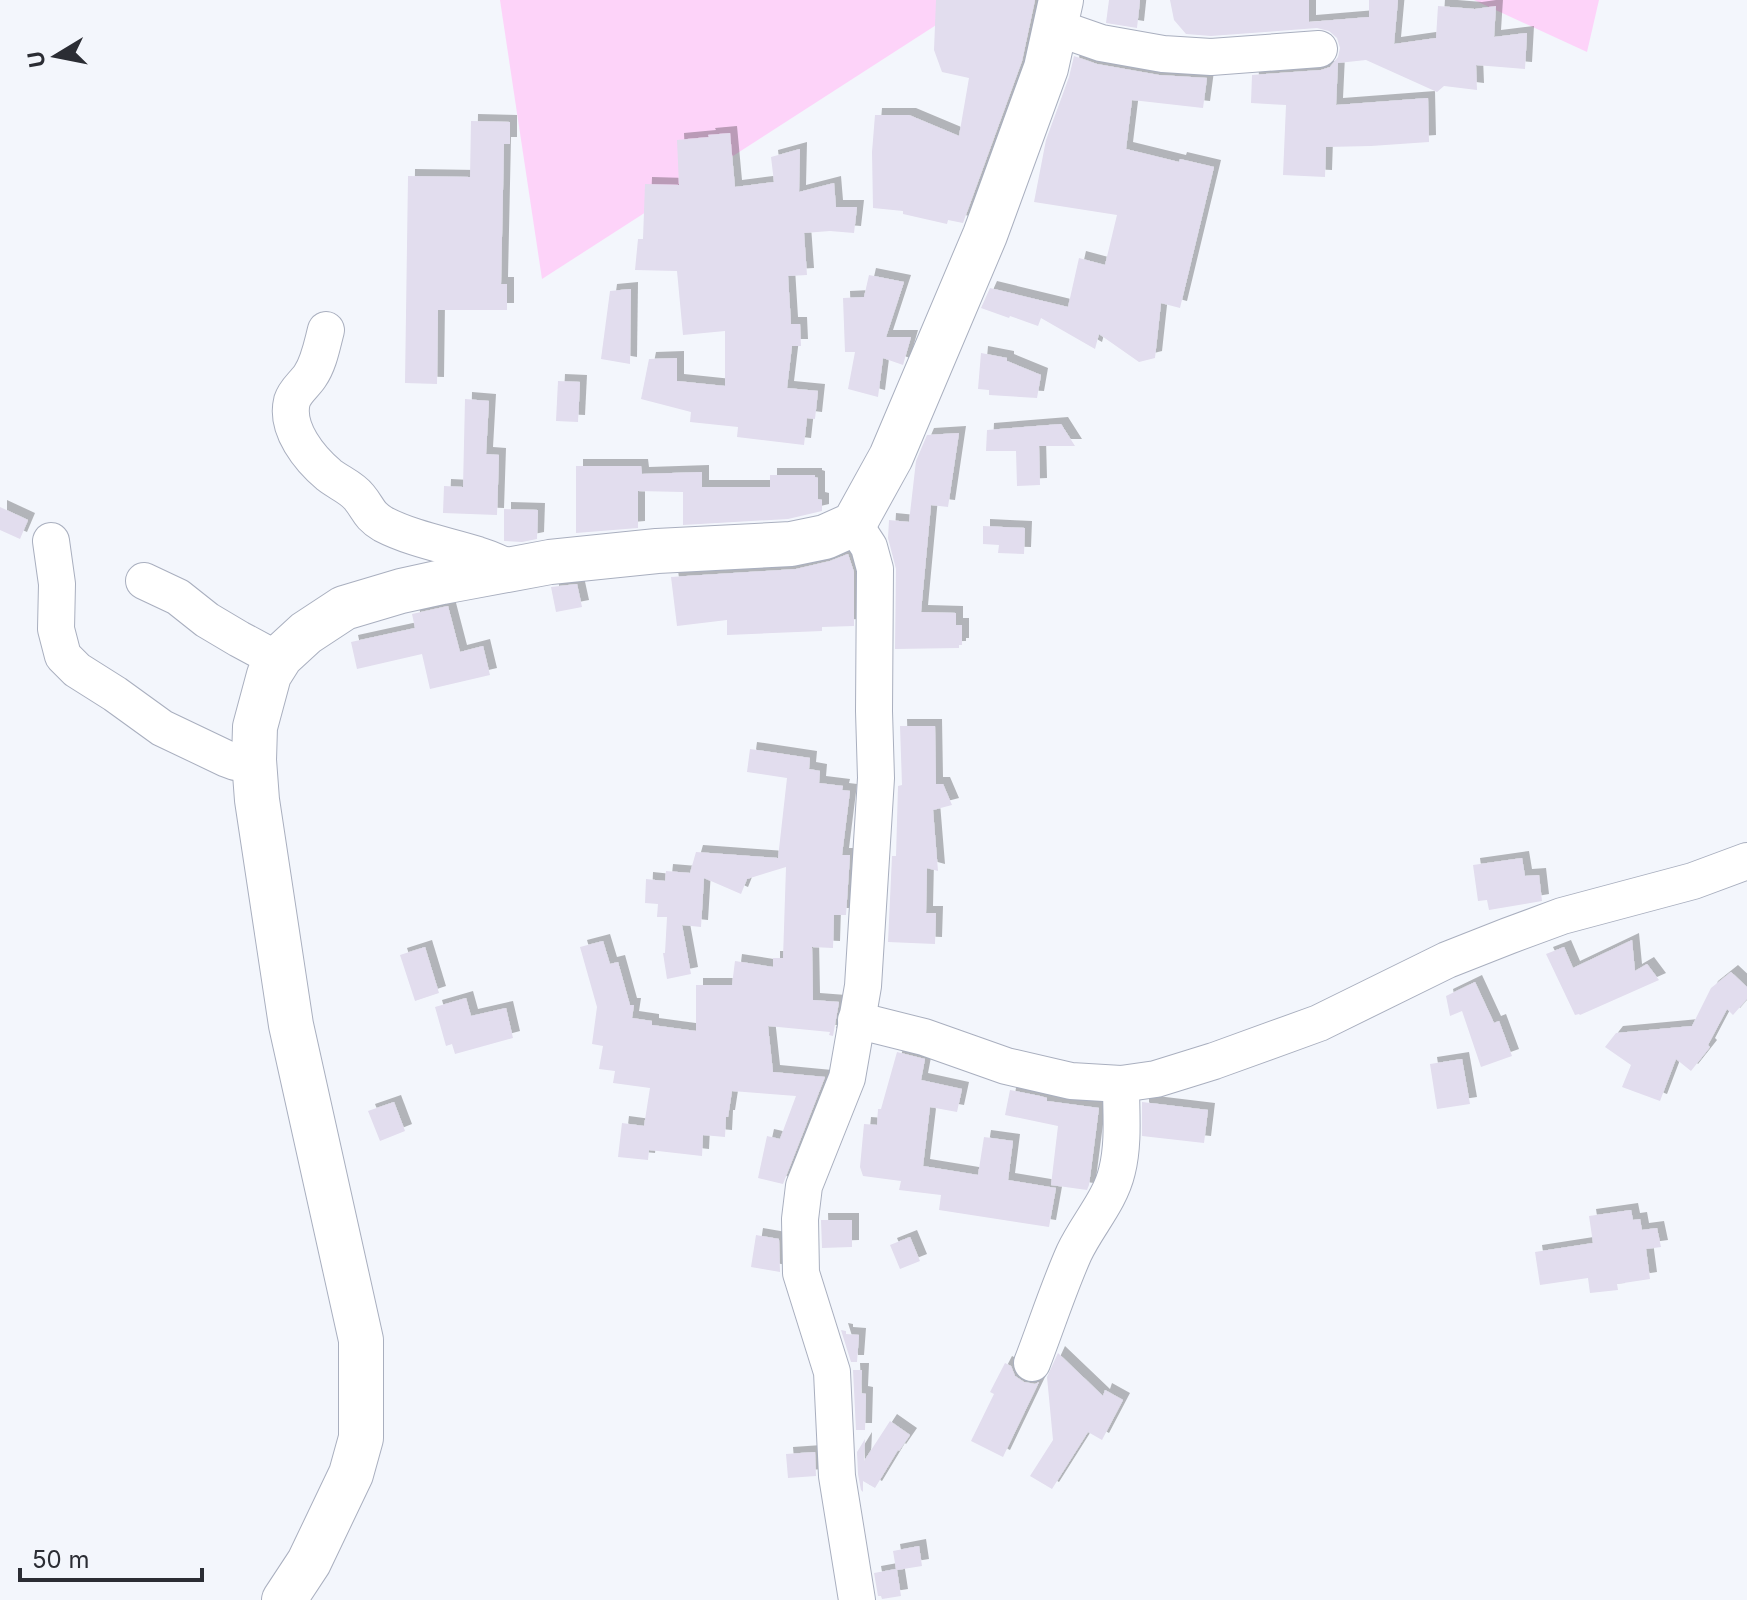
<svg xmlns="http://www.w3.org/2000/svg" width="1747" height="1600" viewBox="0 0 1747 1600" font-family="Inter,sans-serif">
  <defs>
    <filter id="shadow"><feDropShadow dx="7" dy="-7" stdDeviation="0" flood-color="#0004"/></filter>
  </defs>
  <rect width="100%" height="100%" fill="#f3f6fc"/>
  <!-- green -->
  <g fill="#fdd3f9">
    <path d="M 500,0 L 975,0 L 542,279 Z"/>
    <path d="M 1474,0 L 1599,0 L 1587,52 Z"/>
  </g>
  <!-- building -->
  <g fill="#e2ddee" filter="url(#shadow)">
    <path d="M 936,0 L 1035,0 L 1022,61 L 963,223 L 948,220 L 947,224 L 903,214 L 903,211 L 873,208 L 872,152 L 875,115 L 909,115 L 959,136 L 969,78 L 942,72 L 934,50 Z"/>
    <path d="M 1109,0 L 1140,0 L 1137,28 L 1106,23 Z"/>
    <path d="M 1170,0 L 1309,0 L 1309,22 L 1369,17 L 1369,0 L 1398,0 L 1394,44 L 1436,38 L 1438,6 L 1475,9 L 1496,6 L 1494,37 L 1527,33 L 1525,69 L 1476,65 L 1477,90 L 1444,86 L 1437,92 L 1366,60 L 1338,63 L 1336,105 L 1428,98 L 1429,142 L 1371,146 L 1326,147 L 1325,177 L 1283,175 L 1286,105 L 1251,103 L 1252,75 L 1321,70 L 1330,67 L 1338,57 L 1340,48 L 1337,38 L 1329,31 L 1317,28 L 1211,36 L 1186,34 L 1174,20 Z"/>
    <path d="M 1074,56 L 1097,64 L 1159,75 L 1207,78 L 1203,108 L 1132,100 L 1126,149 L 1179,162 L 1180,159 L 1214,167 L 1180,308 L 1161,303 L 1155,358 L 1139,362 L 1099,334 L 1095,349 L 1041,318 L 1038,326 L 1010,316 L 1009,318 L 981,308 L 990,288 L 1068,307 L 1079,258 L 1105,265 L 1117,215 L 1034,202 L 1046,140 L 1069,77 Z"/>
    <path d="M 471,121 L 510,122 L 510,144 L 504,144 L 501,284 L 507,284 L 507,310 L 438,310 L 437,384 L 405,383 L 408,176 L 470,177 Z"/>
    <path d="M 730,133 L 735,187 L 774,182 L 771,157 L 800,149 L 799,192 L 834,183 L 836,207 L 857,207 L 854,233 L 830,231 L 804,233 L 807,275 L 788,276 L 791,324 L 800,324 L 801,346 L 792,346 L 787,388 L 818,391 L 815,419 L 807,418 L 804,445 L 737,437 L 738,427 L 690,422 L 691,412 L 641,399 L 649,359 L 677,358 L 677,381 L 725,386 L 725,331 L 683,335 L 677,271 L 635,270 L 638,239 L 643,239 L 645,184 L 679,185 L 677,140 L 709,137 L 708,135 Z"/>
    <path d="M 869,275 L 904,282 L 886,337 L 911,337 L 903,365 L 883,358 L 878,397 L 848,389 L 855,352 L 845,352 L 843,298 L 864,297 Z"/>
    <path d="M 631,289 L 630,364 L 601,359 L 610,291 Z"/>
    <path d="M 981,353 L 1007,358 L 1007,361 L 1041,375 L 1037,398 L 989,395 L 989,390 L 978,389 Z"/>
    <path d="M 558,381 L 580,382 L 578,422 L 556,421 Z"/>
    <path d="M 465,399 L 489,401 L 486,454 L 499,455 L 497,515 L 443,513 L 444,486 L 463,487 Z"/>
    <path d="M 1061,424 L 1075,446 L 1039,446 L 1040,485 L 1017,486 L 1016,451 L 986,451 L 987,430 Z"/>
    <path d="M 959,433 L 948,507 L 931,505 L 921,612 L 956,613 L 956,625 L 962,625 L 962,645 L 959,645 L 959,648 L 895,649 L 896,569 L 888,538 L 889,520 L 909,522 L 916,461 L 927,435 Z"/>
    <path d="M 576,466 L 641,466 L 642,474 L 702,472 L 702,487 L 770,487 L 770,475 L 815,475 L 815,477 L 818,478 L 818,499 L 822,500 L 822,511 L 788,519 L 683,525 L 683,492 L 638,491 L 638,528 L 576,533 Z"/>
    <path d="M 0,507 L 28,520 L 20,539 L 0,530 Z"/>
    <path d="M 504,509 L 538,510 L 537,539 L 522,542 L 504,541 Z"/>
    <path d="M 983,526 L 1025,528 L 1024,554 L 998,553 L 999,545 L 983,544 Z"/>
    <path d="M 848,554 L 854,572 L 854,626 L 822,627 L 822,631 L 727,635 L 727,620 L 677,626 L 671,577 L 796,569 L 830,561 Z"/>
    <path d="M 577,584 L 582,607 L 556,612 L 551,587 Z"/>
    <path d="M 448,606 L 460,652 L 483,646 L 490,675 L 430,689 L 422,654 L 357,669 L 351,642 L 415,628 L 412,614 Z"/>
    <path d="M 900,726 L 935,726 L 936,784 L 943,784 L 952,805 L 933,810 L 938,871 L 927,868 L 926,913 L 936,913 L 935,944 L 888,942 L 892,856 L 896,856 L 898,786 L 902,785 Z"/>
    <path d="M 750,749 L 810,758 L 809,769 L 820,771 L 819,783 L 843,786 L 842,790 L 850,791 L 842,855 L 850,855 L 846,915 L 834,915 L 833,948 L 812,947 L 813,1000 L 839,1002 L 833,1036 L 829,1035 L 830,1032 L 768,1026 L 773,1072 L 825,1077 L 783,1184 L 758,1178 L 767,1136 L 780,1139 L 796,1096 L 732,1091 L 728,1117 L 726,1117 L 725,1137 L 703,1135 L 702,1156 L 649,1150 L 648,1160 L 618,1157 L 622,1123 L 644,1126 L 650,1088 L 613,1083 L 615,1071 L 599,1069 L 603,1046 L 592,1044 L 597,1007 L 580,947 L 603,941 L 610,964 L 618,962 L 630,1005 L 634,1005 L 632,1018 L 652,1021 L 652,1025 L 696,1031 L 696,985 L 732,985 L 735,961 L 773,967 L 773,958 L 783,958 L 786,867 L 747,879 L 741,894 L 704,878 L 701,927 L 682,925 L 691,974 L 667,979 L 663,953 L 665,953 L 667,917 L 657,917 L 658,904 L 645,903 L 646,879 L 665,881 L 666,871 L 690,873 L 696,852 L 778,858 L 787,778 L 747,772 Z"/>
    <path d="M 1522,858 L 1525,876 L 1539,875 L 1542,901 L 1489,910 L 1487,900 L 1478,901 L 1473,865 Z"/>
    <path d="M 1632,940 L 1635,971 L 1647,964 L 1659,980 L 1580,1015 L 1579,1014 L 1575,1015 L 1546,954 L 1564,947 L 1573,968 Z"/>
    <path d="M 425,947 L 439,993 L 415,1001 L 400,955 Z"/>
    <path d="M 1731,972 L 1747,987 L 1747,999 L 1733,1015 L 1727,1009 L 1708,1045 L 1710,1047 L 1691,1071 L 1676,1059 L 1660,1101 L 1622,1087 L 1631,1065 L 1605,1047 L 1616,1033 L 1692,1026 L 1711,988 Z"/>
    <path d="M 1475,982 L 1494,1023 L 1499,1021 L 1512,1056 L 1481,1067 L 1462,1011 L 1450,1016 L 1446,996 Z"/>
    <path d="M 466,998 L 471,1016 L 506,1008 L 513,1038 L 455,1054 L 452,1044 L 446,1046 L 435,1007 Z"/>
    <path d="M 897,1052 L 925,1059 L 921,1080 L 962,1089 L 957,1112 L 930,1107 L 923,1166 L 978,1175 L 984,1137 L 1013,1141 L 1008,1180 L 1056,1188 L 1049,1227 L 939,1210 L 941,1195 L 899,1190 L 901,1181 L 863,1176 L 860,1167 L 864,1124 L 877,1125 L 878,1109 L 881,1109 Z"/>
    <path d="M 1462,1059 L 1470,1104 L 1437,1109 L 1430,1064 Z"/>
    <path d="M 1010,1090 L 1040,1096 L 1047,1098 L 1047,1101 L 1099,1108 L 1089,1185 L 1087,1190 L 1051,1185 L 1058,1126 L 1005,1115 Z"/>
    <path d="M 394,1102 L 405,1131 L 380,1141 L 368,1111 Z"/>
    <path d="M 1142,1102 L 1208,1110 L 1204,1143 L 1142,1136 Z"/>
    <path d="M 1631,1210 L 1633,1220 L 1640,1219 L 1642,1230 L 1657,1228 L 1661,1247 L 1646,1249 L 1650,1279 L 1617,1284 L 1618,1290 L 1590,1293 L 1588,1278 L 1540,1285 L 1535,1252 L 1593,1243 L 1589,1216 Z"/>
    <path d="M 821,1220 L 852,1220 L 852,1247 L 822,1248 Z"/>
    <path d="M 756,1235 L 779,1239 L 780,1272 L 751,1267 Z"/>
    <path d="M 910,1237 L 920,1261 L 900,1269 L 890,1245 Z"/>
    <path d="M 841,1330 L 846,1331 L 846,1334 L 859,1335 L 857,1362 L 851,1362 Z"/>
    <path d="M 1058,1353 L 1103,1396 L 1105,1390 L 1123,1400 L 1102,1440 L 1088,1432 L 1052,1489 L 1030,1476 L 1053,1440 L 1047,1377 Z"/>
    <path d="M 1005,1363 L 1011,1366 L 1015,1376 L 1024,1382 L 1035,1384 L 1039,1382 L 1003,1457 L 971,1441 L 994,1394 L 990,1392 Z"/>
    <path d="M 853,1370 L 862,1370 L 861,1393 L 866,1394 L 865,1430 L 856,1430 Z"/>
    <path d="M 890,1421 L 910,1435 L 899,1451 L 898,1450 L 875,1488 L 863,1481 L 863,1492 L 861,1490 L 858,1474 L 857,1452 L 865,1439 L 864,1461 Z"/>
    <path d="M 815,1452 L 816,1476 L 788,1478 L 786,1454 Z"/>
    <path d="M 919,1546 L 922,1566 L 897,1570 L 901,1596 L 882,1599 L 881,1596 L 878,1596 L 874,1573 L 896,1569 L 893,1551 Z"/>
  </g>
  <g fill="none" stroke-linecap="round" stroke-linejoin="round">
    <!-- minor casing -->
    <g stroke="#a9afbf" stroke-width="38">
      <g id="minor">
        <path d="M 1055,27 L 1101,43 L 1163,54 L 1211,57 L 1319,49"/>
        <path d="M 326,330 C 322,345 319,363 310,376 C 304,385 295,391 292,401 C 285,429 310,459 329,475 C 339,483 351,487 359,497 C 369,509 368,515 383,524 C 412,539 446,545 478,555 C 489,558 501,564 512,569"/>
        <path d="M 854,524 L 869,547 L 875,569 L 874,711 L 876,778 L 863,986 L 847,1078 L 804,1186 L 800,1219 L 801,1273 L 832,1372 L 837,1476 L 857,1600"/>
        <path d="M 51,541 L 57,584 L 56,629 L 63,656 L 77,670 L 115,694 L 162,728 L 227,759 L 235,762 L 254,760"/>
        <path d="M 144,581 L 178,597 L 207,620 L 239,639 L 267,654 L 281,656"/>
        <path d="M 856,1020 L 924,1037 L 1006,1066 L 1071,1081 L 1121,1084 L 1156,1079 L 1214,1061 L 1319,1023 L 1447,960 L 1508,936 L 1562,916 L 1693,881 L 1747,861"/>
        <path d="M 1032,1363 C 1046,1327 1058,1289 1074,1253 C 1087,1225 1110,1201 1117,1171 C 1124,1143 1121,1113 1121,1084"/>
      </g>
    </g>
    <!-- major casing -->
    <g stroke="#a9afbf" stroke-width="46">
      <path id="major" d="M 284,1600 L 309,1562 L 351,1474 L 361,1438 L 361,1340 L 291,1025 L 257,800 L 254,760 L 255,727 L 269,675 L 281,656 L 306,633 L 344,608 L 401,591 L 442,582 L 550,562 L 657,551 L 791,544 L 825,537 L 854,524 L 891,457 L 985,235 L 1046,68 L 1061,0"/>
    </g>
    <!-- minor -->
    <use href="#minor" stroke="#fff" stroke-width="36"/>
    <!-- major -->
    <use href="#major" stroke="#fff" stroke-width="44"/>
  </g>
  <!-- north arrow -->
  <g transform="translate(56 56) rotate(260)" stroke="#f3f6fc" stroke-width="6" paint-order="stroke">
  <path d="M0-6L14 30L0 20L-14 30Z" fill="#2b2d34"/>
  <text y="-12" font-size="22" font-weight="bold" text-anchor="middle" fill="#2b2d34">U</text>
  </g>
  <!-- scale -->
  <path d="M20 1568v12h182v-12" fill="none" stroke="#2b2d34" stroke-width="4"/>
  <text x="32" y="1568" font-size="24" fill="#2b2d34" stroke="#f3f6fc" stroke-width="6" paint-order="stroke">50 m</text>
</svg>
